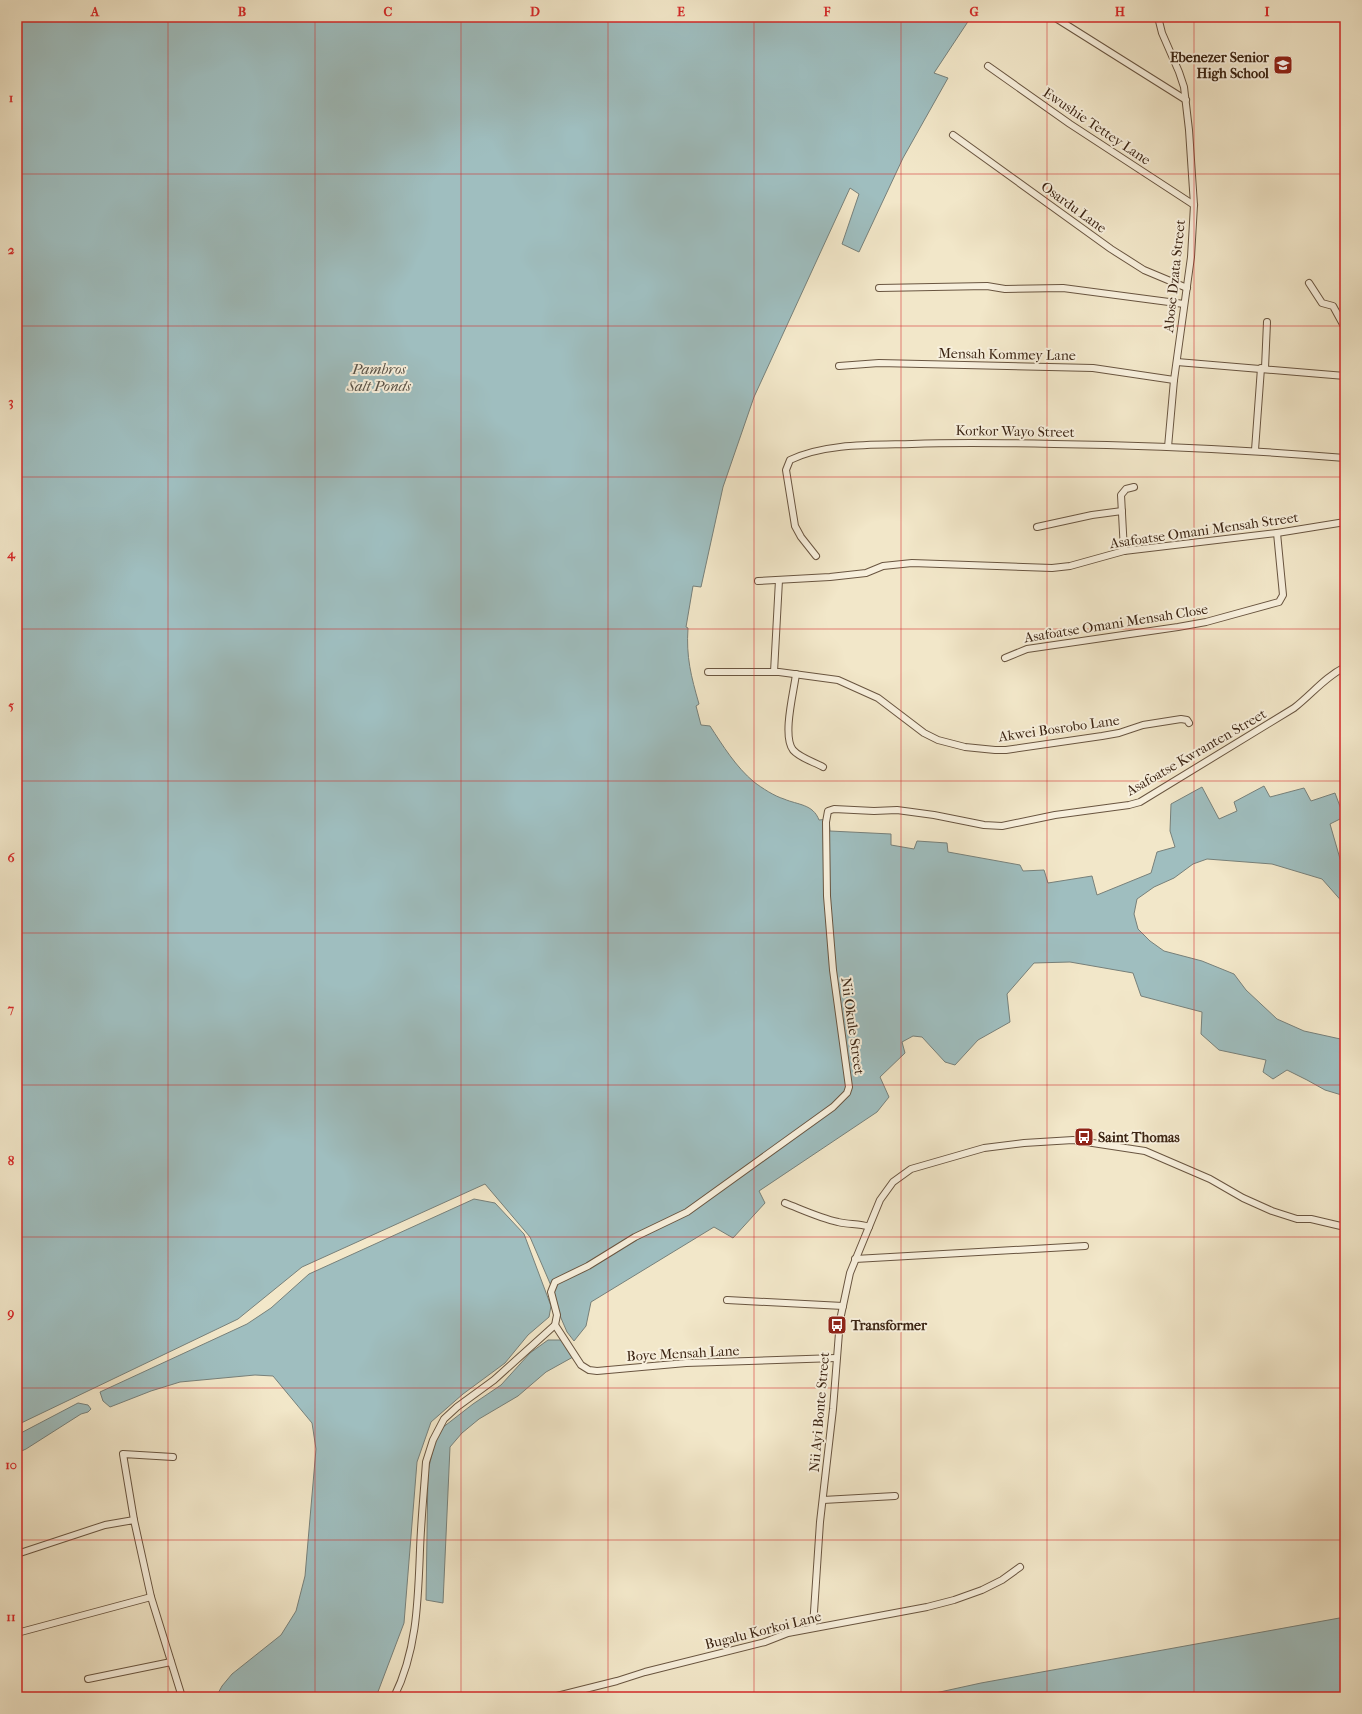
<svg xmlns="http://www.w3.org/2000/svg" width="1362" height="1714" viewBox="0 0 1362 1714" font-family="'IM FELL French Canon',serif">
  <rect width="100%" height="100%" fill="#f2e7c9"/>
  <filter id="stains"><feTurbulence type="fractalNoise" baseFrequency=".005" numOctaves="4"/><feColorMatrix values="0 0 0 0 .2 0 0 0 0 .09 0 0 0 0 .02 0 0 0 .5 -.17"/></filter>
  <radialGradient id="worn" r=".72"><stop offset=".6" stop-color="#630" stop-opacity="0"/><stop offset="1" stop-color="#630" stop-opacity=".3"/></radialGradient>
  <!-- water -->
  <g fill="#9fbebf" stroke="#77807a">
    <path d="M 17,17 L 971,17 L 934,73 L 948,78 L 903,158 L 859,252 L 842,244 L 859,194 L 850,188 L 754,397 L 723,487 L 701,587 L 693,586 L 686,627 L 688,628 C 686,657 691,676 699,704 L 696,706 L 701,725 L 710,726 C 723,746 736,767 754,782 C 762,788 774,796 784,799 C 798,805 813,804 819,820 L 829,819 L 830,831 L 891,834 L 891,845 L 914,849 L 917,841 L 947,843 L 948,852 L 1020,865 L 1023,871 L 1044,870 L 1048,883 L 1092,876 L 1097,895 L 1151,873 L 1157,852 L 1175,847 L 1170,831 L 1171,804 L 1202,787 L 1219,819 L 1237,811 L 1234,802 L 1264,786 L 1270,797 L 1304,788 L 1311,801 L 1335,793 L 1344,817 L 1330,824 L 1345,876 L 1345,905 L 1322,879 L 1272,864 L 1207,859 L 1193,864 L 1174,878 L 1154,887 L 1137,899 L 1134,914 L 1138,929 L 1150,941 L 1164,951 L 1202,961 L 1234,974 L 1246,990 L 1277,1019 L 1304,1031 L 1345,1040 L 1345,1096 L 1325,1090 L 1307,1080 L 1287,1070 L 1273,1079 L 1263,1072 L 1266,1060 L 1219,1050 L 1201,1034 L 1202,1012 L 1141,996 L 1133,973 L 1070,962 L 1034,963 L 1007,994 L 1010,1022 L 978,1040 L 955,1065 L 945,1062 L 922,1037 L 913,1036 L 902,1042 L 905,1053 L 880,1077 L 889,1097 L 877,1112 L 759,1191 L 765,1203 L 733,1238 L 714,1227 L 591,1302 L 586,1326 L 574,1341 L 567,1332 L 561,1318 L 552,1288 L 530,1237 L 485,1184 L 302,1267 L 238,1319 L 17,1425 Z"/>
    <path d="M 474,1199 L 495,1203 L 524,1234 L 551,1306 L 549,1317 L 528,1335 L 505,1363 L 463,1394 L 431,1422 L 417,1462 L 404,1623 L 376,1697 L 216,1697 L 222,1686 L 232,1674 L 281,1635 L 296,1611 L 305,1576 L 316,1449 L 312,1423 L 273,1376 L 255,1375 L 180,1382 L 151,1391 L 110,1407 L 103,1401 L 100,1392 L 247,1324 L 271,1308 L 309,1274 Z"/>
    <path d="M 548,1340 L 563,1340 L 573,1357 L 546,1372 L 518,1396 L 479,1419 L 462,1433 L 450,1447 L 443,1603 L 426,1600 L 428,1471 L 434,1445 L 442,1428 L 473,1404 L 501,1385 L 530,1353 Z"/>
    <path d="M 78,1403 L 88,1405 L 91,1409 L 88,1412 L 81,1414 L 26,1449 L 17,1453 L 17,1435 Z"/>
    <path d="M 1345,1617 L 1345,1697 L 917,1697 L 981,1683 Z"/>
  </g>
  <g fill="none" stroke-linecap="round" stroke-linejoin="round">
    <!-- minor casing -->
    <g stroke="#695540" stroke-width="8">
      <g id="minor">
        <path d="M 1054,17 L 1186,100"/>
        <path d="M 1158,17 L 1162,33 L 1179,72 L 1184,87 L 1189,130 L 1194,205 L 1191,257 L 1174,380 L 1168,447"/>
        <path d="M 988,66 L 1070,124 L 1194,205"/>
        <path d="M 953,135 L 1111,249 L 1144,270 L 1187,288"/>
        <path d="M 1309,283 L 1322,303 L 1333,306 L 1345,328"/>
        <path d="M 879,288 L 987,286 L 1005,289 L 1063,288 L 1184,304"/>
        <path d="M 1177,362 L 1345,376"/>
        <path d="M 839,366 L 879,363 L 1093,368 L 1174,380"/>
        <path d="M 1265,368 L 1267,322"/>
        <path d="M 1255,450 L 1261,368"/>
        <path d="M 1037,527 L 1092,515 L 1122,511"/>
        <path d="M 1124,551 L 1121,495 L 1126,489 L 1134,487"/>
        <path d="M 816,556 L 801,537 L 795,526 L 786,470 L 790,460 C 825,443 873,445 912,444 C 960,442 1007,443 1054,444 C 1152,445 1248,450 1345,458"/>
        <path d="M 758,581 L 830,577 L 866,573 L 883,566 L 912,563 L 1052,568 L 1070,566 L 1124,551 L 1277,533 L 1345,522"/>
        <path d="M 1005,658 L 1027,649 L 1178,627 L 1206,622 L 1279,602 L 1283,595 L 1277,533"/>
        <path d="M 708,672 L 779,672 L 838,680 L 878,698 L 924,733 L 938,740 L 965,747 L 995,750 L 1006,750 L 1102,736 L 1119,733 L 1143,725 L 1181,719 L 1187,720 L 1189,723"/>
        <path d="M 774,672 L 779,580"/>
        <path d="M 796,674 C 794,691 782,736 793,750 C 800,758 814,762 823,767"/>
        <path d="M 785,1203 C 803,1210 820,1218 838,1222 C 849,1225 859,1223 869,1227"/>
        <path d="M 855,1259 L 1085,1246"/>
        <path d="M 727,1300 L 843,1306"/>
        <path d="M 555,1325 L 581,1365 L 589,1370 L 597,1371 L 686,1363 L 836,1358"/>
        <path d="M 823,1500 L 895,1496"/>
        <path d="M 134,1520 L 123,1454 L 173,1457"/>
        <path d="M 17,1554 L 105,1525 L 134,1520 L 151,1597 L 182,1697"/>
        <path d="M 813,1627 L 820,1522 L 833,1409 L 840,1320 L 850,1273 L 880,1200 L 893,1182 L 911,1169 L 984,1148 L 1024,1143 L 1073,1140 L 1145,1151 L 1210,1179 L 1243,1198 L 1272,1211 L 1297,1219 L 1311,1219 L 1345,1227"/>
        <path d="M 17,1633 L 151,1597"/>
        <path d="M 88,1679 L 171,1662"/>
        <path d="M 394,1697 C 417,1651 418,1601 420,1550 C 421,1521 424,1491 426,1462 L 433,1440 L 444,1419 L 457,1407 L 494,1380 L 555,1325 L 557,1315 L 551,1292 L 555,1282 L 588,1266 L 635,1237 L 687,1212 L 833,1107 L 847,1093 L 849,1087 L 833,970 L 827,896 L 826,822 L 828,811 L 834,809 L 874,811 L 897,810 L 934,815 L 984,825 L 1002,826 L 1055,815 L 1129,805 L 1140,802 L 1294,708 C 1312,694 1325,677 1345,667"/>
        <path d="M 553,1697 L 617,1681 L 645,1672 L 765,1642 L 788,1633 L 927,1607 L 954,1600 L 982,1590 L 1002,1580 L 1020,1567"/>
      </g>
    </g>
    <!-- minor -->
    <use href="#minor" stroke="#f7efdc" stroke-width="6"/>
  </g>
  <!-- grid -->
  <path fill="none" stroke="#d62828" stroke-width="1" stroke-opacity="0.55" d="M 168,17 L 168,1697M 315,17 L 315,1697M 461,17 L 461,1697M 608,17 L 608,1697M 754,17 L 754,1697M 901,17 L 901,1697M 1047,17 L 1047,1697M 1194,17 L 1194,1697M 17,174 L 1345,174M 17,326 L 1345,326M 17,477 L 1345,477M 17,629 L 1345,629M 17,781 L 1345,781M 17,933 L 1345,933M 17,1085 L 1345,1085M 17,1237 L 1345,1237M 17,1388 L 1345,1388M 17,1540 L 1345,1540"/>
  <!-- icons -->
  <defs>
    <g id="school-square" transform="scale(1)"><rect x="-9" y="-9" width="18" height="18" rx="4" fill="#8f2418" stroke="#f7efdc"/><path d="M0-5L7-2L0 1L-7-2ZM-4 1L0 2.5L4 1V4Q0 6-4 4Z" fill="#fff"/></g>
    <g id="bus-square" transform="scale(1)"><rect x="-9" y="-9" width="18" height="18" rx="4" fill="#8f2418" stroke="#f7efdc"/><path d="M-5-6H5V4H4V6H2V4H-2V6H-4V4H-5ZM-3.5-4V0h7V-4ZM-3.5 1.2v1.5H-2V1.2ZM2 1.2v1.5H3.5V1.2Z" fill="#fff"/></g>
  </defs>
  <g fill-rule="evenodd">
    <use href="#school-square" x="1283" y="65"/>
    <use href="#bus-square" x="1084" y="1137"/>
    <use href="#bus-square" x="837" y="1325"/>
  </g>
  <g text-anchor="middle" stroke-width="4" stroke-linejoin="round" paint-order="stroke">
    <!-- poi labels -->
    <g font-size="14" font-weight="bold" fill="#3b2413" stroke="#f7efdc" text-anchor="start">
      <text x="1269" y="62" text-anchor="end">Ebenezer Senior<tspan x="1269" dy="16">High School</tspan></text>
      <text x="1098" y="1142">Saint Thomas</text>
      <text x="851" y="1330">Transformer</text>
    </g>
    <!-- street labels -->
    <g font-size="14" fill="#3b2413" stroke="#f7efdc">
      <text transform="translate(1097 126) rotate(34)" y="5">Ewushie Tettey Lane</text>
      <text transform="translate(1074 207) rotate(36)" y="5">Osardu Lane</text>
      <text transform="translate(1174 276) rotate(-84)" y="5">Abose Dzata Street</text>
      <text transform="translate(1007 354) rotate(1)" y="5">Mensah Kommey Lane</text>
      <text transform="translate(1015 431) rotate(1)" y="5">Korkor Wayo Street</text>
      <text transform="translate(1204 530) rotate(-8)" y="5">Asafoatse Omani Mensah Street</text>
      <text transform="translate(1116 623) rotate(-9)" y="5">Asafoatse Omani Mensah Close</text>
      <text transform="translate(1059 728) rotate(-8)" y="5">Akwei Bosrobo Lane</text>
      <text transform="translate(1196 752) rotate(-30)" y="5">Asafoatse Kwranten Street</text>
      <text transform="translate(853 1026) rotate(82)" y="5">Nii Okule Street</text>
      <text transform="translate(683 1353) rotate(-3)" y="5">Boye Mensah Lane</text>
      <text transform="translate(819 1412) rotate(-85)" y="5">Nii Ayi Bonte Street</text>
      <text transform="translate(763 1630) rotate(-14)" y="5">Bugalu Korkoi Lane</text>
    </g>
    <!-- water labels -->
    <g font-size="15" font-style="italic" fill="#595247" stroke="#f7efdc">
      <text x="379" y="374">Pambros<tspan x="379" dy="17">Salt Ponds</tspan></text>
    </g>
  </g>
  <!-- margin -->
  <rect width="1362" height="1714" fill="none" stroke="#f2e7c9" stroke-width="44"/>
  <rect x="22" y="22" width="1318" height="1670" fill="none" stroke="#d62828" stroke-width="1.5"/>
  <g font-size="13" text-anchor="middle" font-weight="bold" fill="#d62828">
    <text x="95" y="16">A</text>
    <text x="242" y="16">B</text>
    <text x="388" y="16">C</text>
    <text x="535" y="16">D</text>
    <text x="681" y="16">E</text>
    <text x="827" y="16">F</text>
    <text x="974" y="16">G</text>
    <text x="1120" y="16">H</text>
    <text x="1267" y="16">I</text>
    <text x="11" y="102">1</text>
    <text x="11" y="254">2</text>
    <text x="11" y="406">3</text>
    <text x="11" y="558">4</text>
    <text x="11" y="710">5</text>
    <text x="11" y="862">6</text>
    <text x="11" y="1013">7</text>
    <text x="11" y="1165">8</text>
    <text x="11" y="1317">9</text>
    <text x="11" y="1469">10</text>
    <text x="11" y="1621">11</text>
  </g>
  <rect width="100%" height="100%" filter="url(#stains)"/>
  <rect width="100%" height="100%" fill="url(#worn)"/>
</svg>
